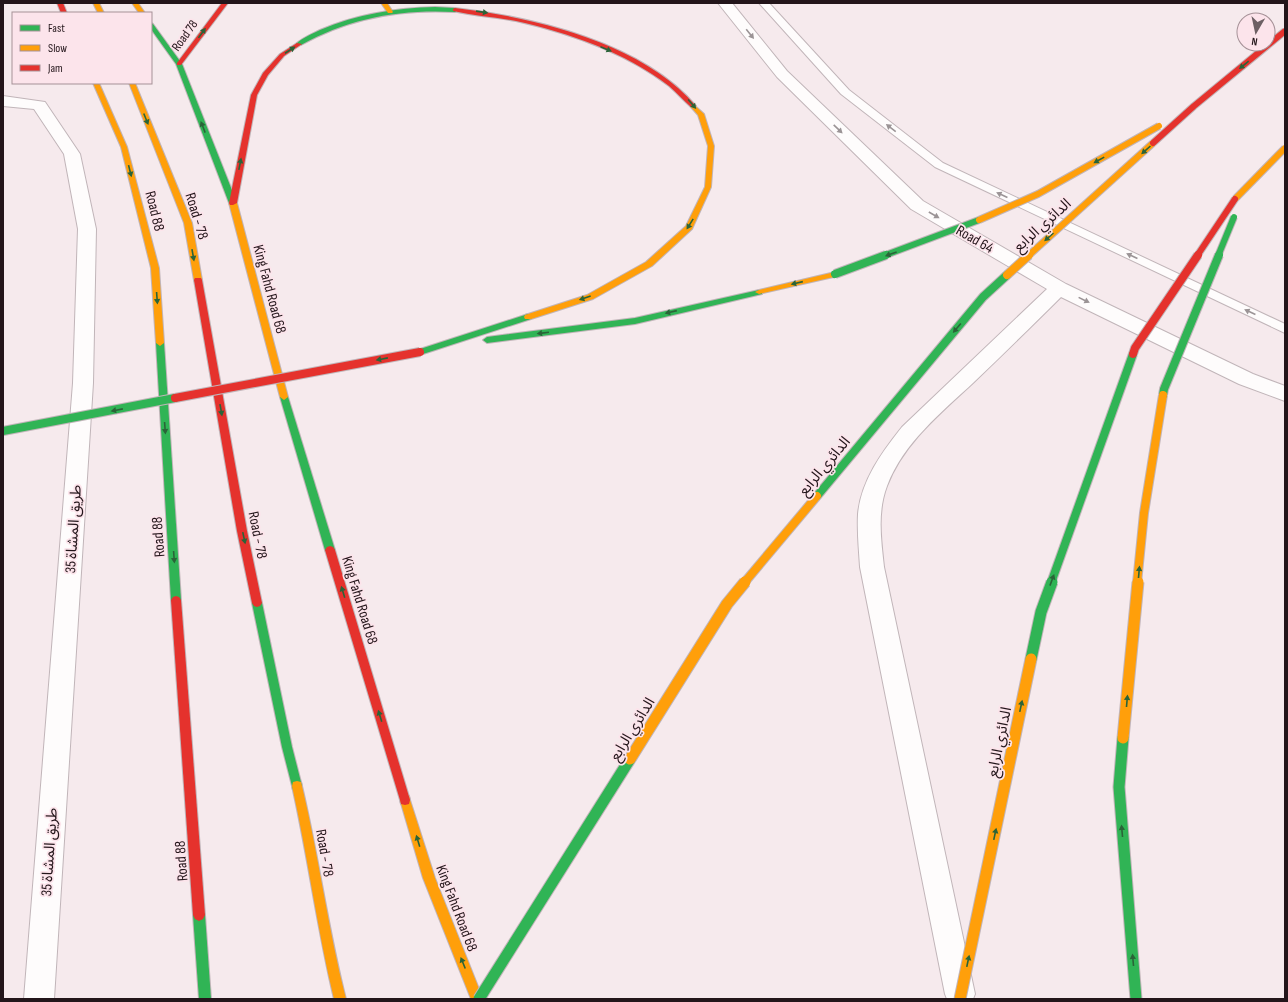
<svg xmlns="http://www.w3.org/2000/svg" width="1288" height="1002" viewBox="0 0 1288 1002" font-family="'Sofia Sans Condensed','Noto Sans Arabic',sans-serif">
  <rect width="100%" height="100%" fill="#f6eaed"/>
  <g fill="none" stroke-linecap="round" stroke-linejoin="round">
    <!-- lane casing -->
    <g stroke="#c1b5b9" stroke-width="2">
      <path id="lane" d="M 759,3 L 769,3 L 849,90 L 943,163 L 1285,324 L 1285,333 L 935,167 L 841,94 Z"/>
    </g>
    <!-- street casing -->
    <g stroke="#c1b5b9" stroke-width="2">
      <g id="street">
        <path d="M 718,3 L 732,3 L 787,71 L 923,201 L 1066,284 L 1253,374 L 1285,386 L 1285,401 L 1239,384 L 1061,297 C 1033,325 1003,354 974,382 C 942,412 903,443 887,486 C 877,512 881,540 884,567 L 975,994 L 973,999 L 947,999 L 945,994 L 860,567 C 859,550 857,532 858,514 C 861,481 882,452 902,427 L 1047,289 L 911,209 L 777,77 Z"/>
        <path d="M 3,96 L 45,102 L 80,154 L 96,229 L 93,383 L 54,999 L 24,999 L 73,383 L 78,229 L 64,154 L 34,109 L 3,106 Z"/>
      </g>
    </g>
    <!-- fast casing -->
    <g stroke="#c1b5b9" stroke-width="2">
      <g id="fast">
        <path d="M 435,7 L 455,8 L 458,10 L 455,12 C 400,9 349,18 301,45 L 296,44 C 302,38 312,34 320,30 C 357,14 396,8 435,7 Z"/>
        <path d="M 151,23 L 153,24 L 182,64 L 237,203 L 236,205 L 233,205 L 229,203 L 176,64 L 151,29 Z"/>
        <path d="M 759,290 L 762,290 L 762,294 L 635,324 L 487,343 L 483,340 L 487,337 L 635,318 Z"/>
        <path d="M 528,314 L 532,317 L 531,319 L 423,354 L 420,355 L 416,352 L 417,350 Z"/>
        <path d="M 160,340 L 164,343 L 181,600 L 179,603 L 176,604 L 173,603 L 171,600 L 156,343 Z"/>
        <path d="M 284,394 L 288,397 L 335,550 L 333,553 L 327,553 L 325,550 L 280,397 Z"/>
        <path d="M 257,599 L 260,600 L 262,603 L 292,747 L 302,786 L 301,790 L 297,791 L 293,790 L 292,786 L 282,747 L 252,603 L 254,600 Z"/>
        <path d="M 199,909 L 203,911 L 205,915 L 211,999 L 199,999 L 193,915 L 195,911 Z"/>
      </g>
    </g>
    <!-- slow casing -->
    <g stroke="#c1b5b9" stroke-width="2">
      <g id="slow">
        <path d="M 93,3 L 99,3 L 104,13 L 98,13 Z"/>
        <path d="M 132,3 L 138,3 L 145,13 L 139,13 Z"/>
        <path d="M 381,3 L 387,3 L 393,12 L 392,13 L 388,13 Z"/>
        <path d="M 93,83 L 99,83 L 127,147 L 159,268 L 164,343 L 160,346 L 156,343 L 151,268 L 121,147 Z"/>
        <path d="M 129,83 L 135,83 L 192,223 L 202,280 L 201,282 L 195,282 L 194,280 L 184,223 Z"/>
        <path d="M 693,104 L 704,114 L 714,146 L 711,187 L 692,229 L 652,266 L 593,299 L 531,319 L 525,319 L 524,317 L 525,315 L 587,295 L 646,262 L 686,226 L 705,187 L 708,146 L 698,115 L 690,106 Z"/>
        <path d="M 230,201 L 233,201 L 237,203 L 288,397 L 284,400 L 280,397 L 229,203 Z"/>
        <path d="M 835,272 L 839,274 L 838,276 L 759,294 L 755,292 L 759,290 Z"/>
        <path d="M 297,781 L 301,782 L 302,786 C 319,857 328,929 346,999 L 334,999 C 317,929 308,857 292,786 L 293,782 Z"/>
        <path d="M 405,795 L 409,796 L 410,800 L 435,878 L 483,999 L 471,999 L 423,878 L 400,800 L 401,796 Z"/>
      </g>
    </g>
    <!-- jam casing -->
    <g stroke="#c1b5b9" stroke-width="2">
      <g id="jam">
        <path d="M 57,3 L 63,3 L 67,13 L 61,13 Z"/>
        <path d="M 222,3 L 228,3 L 181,65 L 177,65 L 177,63 Z"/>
        <path d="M 455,8 C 533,17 643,43 696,106 L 691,107 C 683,100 677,93 669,86 C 625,52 569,33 516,21 C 495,17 474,16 453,11 L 453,9 Z"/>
        <path d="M 297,43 L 302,44 L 284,56 L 268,75 L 257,95 L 237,203 L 233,205 L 230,205 L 229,203 L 251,95 L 263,73 L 280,54 Z"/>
        <path d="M 195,278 L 201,278 L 202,280 L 247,531 L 262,603 L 260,606 L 257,607 L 254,606 L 252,603 L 237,531 L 194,280 Z"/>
        <path d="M 330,546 L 333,547 L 335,550 L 410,800 L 409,804 L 405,805 L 401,804 L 400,800 L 325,550 L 327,547 Z"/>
        <path d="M 176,596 L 179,597 L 181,600 L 205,915 L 203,919 L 199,921 L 195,919 L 193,915 L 171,600 L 173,597 Z"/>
      </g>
    </g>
    <!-- lane -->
    <use href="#lane" fill="#fefcfc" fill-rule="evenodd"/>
    <!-- street -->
    <use href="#street" fill="#fefcfc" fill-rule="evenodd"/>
    <!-- fast -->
    <use href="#fast" fill="#30b455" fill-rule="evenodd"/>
    <!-- slow -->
    <use href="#slow" fill="#ff9f0a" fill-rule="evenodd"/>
    <!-- jam -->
    <use href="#jam" fill="#e5322d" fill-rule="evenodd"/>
    <!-- fast-bridge-far2 casing -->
    <g stroke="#c1b5b9" stroke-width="8" stroke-linecap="butt">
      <g id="fast-bridge-far2">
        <path d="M 883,256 L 979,220"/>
        <path d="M 1218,256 L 1234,217"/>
      </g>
    </g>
    <!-- fast-bridge-far1 casing -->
    <g stroke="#c1b5b9" stroke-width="10" stroke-linecap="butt">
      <g id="fast-bridge-far1">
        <path d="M 835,274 L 886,255"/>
        <path d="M 1163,395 L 1164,389 L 1219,255"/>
        <path d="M 3,431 L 175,398"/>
        <path d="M 817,496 L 983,297 L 1007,275"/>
        <path d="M 1051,583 L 1133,354"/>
      </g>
    </g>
    <!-- fast-bridge casing -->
    <g stroke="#c1b5b9" stroke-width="13" stroke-linecap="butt">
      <g id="fast-bridge">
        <path d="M 1031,659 L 1041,612 L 1052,582"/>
        <path d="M 1123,738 L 1119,787 L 1136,999"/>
        <path d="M 479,999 L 630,759"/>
      </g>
    </g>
    <!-- slow-bridge-far2 casing -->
    <g stroke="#c1b5b9" stroke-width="8" stroke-linecap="butt">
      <g id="slow-bridge-far2">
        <path d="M 1235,199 L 1285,148"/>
        <path d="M 979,220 L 1038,194 L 1159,126"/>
        <path d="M 1028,256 L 1153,143"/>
      </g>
    </g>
    <!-- slow-bridge-far1 casing -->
    <g stroke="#c1b5b9" stroke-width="10" stroke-linecap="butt">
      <g id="slow-bridge-far1">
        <path d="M 1007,275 L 1029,255"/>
        <path d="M 744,583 L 817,496"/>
        <path d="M 1137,583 L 1144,513 L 1163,395"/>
      </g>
    </g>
    <!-- slow-bridge casing -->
    <g stroke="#c1b5b9" stroke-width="13" stroke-linecap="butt">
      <g id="slow-bridge">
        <path d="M 1123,738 L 1138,582"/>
        <path d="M 630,759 L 727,604 L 745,582"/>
        <path d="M 960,999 L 1031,659"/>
      </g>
    </g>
    <!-- jam-bridge-far1 casing -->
    <g stroke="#c1b5b9" stroke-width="8" stroke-linecap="butt">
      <g id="jam-bridge-far1">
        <path d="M 1153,143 L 1194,106 L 1285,31"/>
        <path d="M 1197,256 L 1235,199"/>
      </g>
    </g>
    <!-- jam-bridge casing -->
    <g stroke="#c1b5b9" stroke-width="10" stroke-linecap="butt">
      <g id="jam-bridge">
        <path d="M 1133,354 L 1135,348 L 1198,255"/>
        <path d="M 175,398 L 420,352"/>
      </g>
    </g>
    <!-- fast-bridge-far2 -->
    <use href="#fast-bridge-far2" stroke="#30b455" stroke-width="6"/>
    <!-- fast-bridge-far1 -->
    <use href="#fast-bridge-far1" stroke="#30b455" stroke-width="8"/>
    <!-- fast-bridge -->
    <use href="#fast-bridge" stroke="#30b455" stroke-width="11"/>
    <!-- slow-bridge-far2 -->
    <use href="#slow-bridge-far2" stroke="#ff9f0a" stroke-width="6"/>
    <!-- slow-bridge-far1 -->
    <use href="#slow-bridge-far1" stroke="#ff9f0a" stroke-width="8"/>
    <!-- slow-bridge -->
    <use href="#slow-bridge" stroke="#ff9f0a" stroke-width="11"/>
    <!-- jam-bridge-far1 -->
    <use href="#jam-bridge-far1" stroke="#e5322d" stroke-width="6"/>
    <!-- jam-bridge -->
    <use href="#jam-bridge" stroke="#e5322d" stroke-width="8"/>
  </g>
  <!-- one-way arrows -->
  <defs><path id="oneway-solid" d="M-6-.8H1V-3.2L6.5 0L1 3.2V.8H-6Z"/></defs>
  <g fill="#2a6438">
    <use href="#oneway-solid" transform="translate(482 12) rotate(8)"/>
    <use href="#oneway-solid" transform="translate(202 33) rotate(-54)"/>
    <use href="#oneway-solid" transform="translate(606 49) rotate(23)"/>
    <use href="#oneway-solid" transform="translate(290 50) rotate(-33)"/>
    <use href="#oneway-solid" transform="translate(1244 65) rotate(141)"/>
    <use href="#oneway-solid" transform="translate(692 104) rotate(49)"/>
    <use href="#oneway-solid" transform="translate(146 119) rotate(68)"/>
    <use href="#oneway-solid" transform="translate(203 127) rotate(-111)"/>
    <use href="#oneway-solid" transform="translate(1146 150) rotate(138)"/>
    <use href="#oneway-solid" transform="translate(1099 160) rotate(151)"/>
    <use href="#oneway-solid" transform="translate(240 164) rotate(-79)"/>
    <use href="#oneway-solid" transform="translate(130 171) rotate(76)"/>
    <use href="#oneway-solid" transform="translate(690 224) rotate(122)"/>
    <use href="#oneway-solid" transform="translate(1049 237) rotate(138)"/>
    <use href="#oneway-solid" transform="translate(891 254) rotate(160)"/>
    <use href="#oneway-solid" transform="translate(193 255) rotate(80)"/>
    <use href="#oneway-solid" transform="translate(797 283) rotate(167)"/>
    <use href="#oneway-solid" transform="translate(157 298) rotate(86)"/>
    <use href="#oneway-solid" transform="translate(585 298) rotate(161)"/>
    <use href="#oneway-solid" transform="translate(671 312) rotate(167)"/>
    <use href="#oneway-solid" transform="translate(957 328) rotate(130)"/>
    <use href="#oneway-solid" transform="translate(543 333) rotate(173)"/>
    <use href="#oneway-solid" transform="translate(382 359) rotate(169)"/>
    <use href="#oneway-solid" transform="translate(117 410) rotate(169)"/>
    <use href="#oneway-solid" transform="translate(221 410) rotate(80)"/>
    <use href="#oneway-solid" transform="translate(165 428) rotate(86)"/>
    <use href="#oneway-solid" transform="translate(244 538) rotate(78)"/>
    <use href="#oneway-solid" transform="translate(174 557) rotate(86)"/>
    <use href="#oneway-solid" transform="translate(1139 572) rotate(-85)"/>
    <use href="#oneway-solid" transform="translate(1052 580) rotate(-70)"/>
    <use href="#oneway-solid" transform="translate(343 592) rotate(-107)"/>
    <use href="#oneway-solid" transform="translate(1127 701) rotate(-85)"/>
    <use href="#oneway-solid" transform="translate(1021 706) rotate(-78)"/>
    <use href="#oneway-solid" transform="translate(380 716) rotate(-107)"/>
    <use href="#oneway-solid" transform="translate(1122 831) rotate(-95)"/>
    <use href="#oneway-solid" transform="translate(995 834) rotate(-78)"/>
    <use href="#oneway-solid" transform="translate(418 841) rotate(-107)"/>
    <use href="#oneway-solid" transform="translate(1133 960) rotate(-95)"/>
    <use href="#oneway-solid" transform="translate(968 961) rotate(-78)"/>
    <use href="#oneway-solid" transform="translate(463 963) rotate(-112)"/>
  </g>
  <g fill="#9b9496">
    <use href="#oneway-solid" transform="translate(750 34) rotate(51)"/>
    <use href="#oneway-solid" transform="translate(891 128) rotate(-142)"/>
    <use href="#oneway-solid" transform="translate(838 129) rotate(44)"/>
    <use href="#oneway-solid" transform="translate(1002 195) rotate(-155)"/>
    <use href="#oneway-solid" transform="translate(934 215) rotate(30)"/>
    <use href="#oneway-solid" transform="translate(1132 256) rotate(-155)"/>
    <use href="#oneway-solid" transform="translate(1084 300) rotate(26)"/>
    <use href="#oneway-solid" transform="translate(1250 312) rotate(-155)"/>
  </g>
  <g text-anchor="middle" stroke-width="3.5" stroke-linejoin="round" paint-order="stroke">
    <!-- far-street labels -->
    <g font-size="13" fill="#23151a" stroke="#fce4eb">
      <text transform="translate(184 35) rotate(-54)" y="5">Road 78</text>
    </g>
    <!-- street labels -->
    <g font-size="15" fill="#23151a" stroke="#fce4eb">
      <text transform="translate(155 211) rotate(76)" y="5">Road 88</text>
      <text transform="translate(197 216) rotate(73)" y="5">Road - 78</text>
      <text transform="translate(1042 225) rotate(-42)" y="5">الدائري الرابع</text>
      <text transform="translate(975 239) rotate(30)" y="5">Road 64</text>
      <text transform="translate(270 289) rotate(75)" y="5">King Fahd Road 68</text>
      <text transform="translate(824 466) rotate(-50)" y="5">الدائري الرابع</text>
      <text transform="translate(73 529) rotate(-86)" y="5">طريق المشاة 35</text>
      <text transform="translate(258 535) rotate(79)" y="5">Road - 78</text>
      <text transform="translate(158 537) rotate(-94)" y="5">Road 88</text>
      <text transform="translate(360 600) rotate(73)" y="5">King Fahd Road 68</text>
      <text transform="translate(632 729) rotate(-58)" y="5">الدائري الرابع</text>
      <text transform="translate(999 742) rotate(-78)" y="5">الدائري الرابع</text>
      <text transform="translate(49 852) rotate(-86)" y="5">طريق المشاة 35</text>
      <text transform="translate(325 853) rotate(80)" y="5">Road - 78</text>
      <text transform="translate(181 861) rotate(-94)" y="5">Road 88</text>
      <text transform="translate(457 908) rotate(69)" y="5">King Fahd Road 68</text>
    </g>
  </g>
  <!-- border -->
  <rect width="1288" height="1002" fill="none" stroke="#23151a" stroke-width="8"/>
  <!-- legend -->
  <rect x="12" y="12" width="140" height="72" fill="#fce4eb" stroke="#a59197"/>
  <rect x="20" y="25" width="20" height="6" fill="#30b455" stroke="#a59197"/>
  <text x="48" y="32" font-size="12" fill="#23151a">Fast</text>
  <rect x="20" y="45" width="20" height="6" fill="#ff9f0a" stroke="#a59197"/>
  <text x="48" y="52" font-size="12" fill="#23151a">Slow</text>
  <rect x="20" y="65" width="20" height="6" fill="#e5322d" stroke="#a59197"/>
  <text x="48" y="72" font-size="12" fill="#23151a">Jam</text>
  <!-- north arrow -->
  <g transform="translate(1256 32) rotate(189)"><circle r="19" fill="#fce4eb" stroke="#a59197"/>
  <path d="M0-3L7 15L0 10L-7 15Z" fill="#6d6064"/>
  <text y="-6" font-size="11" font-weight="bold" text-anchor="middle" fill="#23151a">N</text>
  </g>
</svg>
